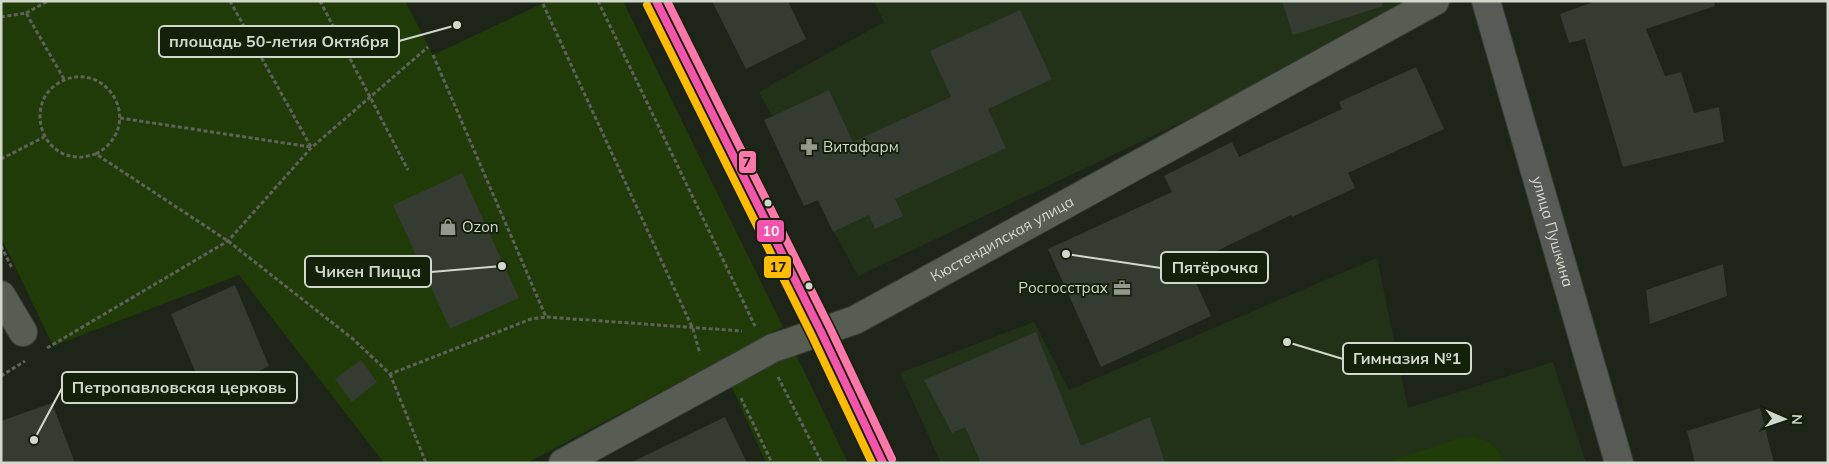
<svg xmlns="http://www.w3.org/2000/svg" width="1829" height="464" viewBox="0 0 1829 464" font-family="Mulish,sans-serif">
  <rect width="100%" height="100%" fill="#1d2518"/>
  <!-- built -->
  <g fill="#223218">
    <path d="M 874,1 L 1437,1 L 858,276 L 759,92 L 884,22 Z"/>
    <path d="M 1377,258 L 1408,408 L 1553,362 L 1586,463 L 941,463 L 900,373 L 1034,322 L 1069,390 Z"/>
  </g>
  <!-- green -->
  <g fill="#203b07">
    <path d="M 1,1 L 405,1 L 433,55 L 548,1 L 623,1 L 783,327 L 527,463 L 384,463 L 239,275 L 53,346 L 1,237 Z"/>
    <path d="M 794,350 L 848,463 L 766,463 L 732,387 Z"/>
    <path d="M 1474,436 C 1490,443 1498,445 1504,463 L 1384,463 L 1457,439 Z"/>
  </g>
  <!-- building -->
  <g fill="#343b30">
    <path d="M 712,1 L 788,1 L 806,39 L 746,69 Z"/>
    <path d="M 1282,1 L 1382,1 L 1383,6 L 1293,35 Z"/>
    <path d="M 1596,1 L 1714,1 L 1715,6 L 1646,29 L 1665,76 L 1681,72 L 1694,113 L 1719,107 L 1724,142 L 1623,167 L 1585,39 L 1569,43 L 1560,14 Z"/>
    <path d="M 1020,10 L 1052,79 L 988,109 L 1006,148 L 895,199 L 903,216 L 875,229 L 869,215 L 833,232 L 818,200 L 804,206 L 764,120 L 829,90 L 853,142 L 951,97 L 930,51 Z"/>
    <path d="M 1416,67 L 1444,129 L 1348,173 L 1355,188 L 1292,217 L 1291,215 L 1188,265 L 1211,316 L 1101,367 L 1048,249 L 1172,192 L 1164,176 L 1232,142 L 1239,157 L 1342,109 L 1339,102 Z"/>
    <path d="M 462,173 L 519,298 L 450,329 L 393,205 Z"/>
    <path d="M 1723,264 L 1727,296 L 1650,324 L 1646,290 Z"/>
    <path d="M 235,285 L 269,366 L 206,397 L 171,314 Z"/>
    <path d="M 1036,332 L 1081,446 L 1150,417 L 1165,463 L 981,463 L 965,427 L 952,433 L 924,380 Z"/>
    <path d="M 361,360 L 377,382 L 352,402 L 335,379 Z"/>
    <path d="M 52,403 L 75,463 L 1,463 L 1,421 Z"/>
    <path d="M 1760,408 L 1774,463 L 1695,463 L 1687,431 Z"/>
    <path d="M 725,417 L 747,463 L 630,463 Z"/>
  </g>
  <g fill="none" stroke-linecap="round" stroke-linejoin="round">
    <!-- minor casing -->
    <g stroke="#373e35" stroke-width="30">
      <g id="minor">
        <path d="M 1,295 L 23,332"/>
        <path id="s1" d="M 563,463 L 773,348 L 855,320 L 1435,1"/>
      </g>
    </g>
    <!-- major casing -->
    <g stroke="#373e35" stroke-width="30">
      <g id="major">
        <path d="M 656,1 L 821,332 L 883,463"/>
        <path id="s2" d="M 1486,1 L 1619,463"/>
      </g>
    </g>
    <!-- path -->
    <g stroke="#5d6359" stroke-width="3" stroke-dasharray="4 2.5" stroke-linecap="butt">
      <path d="M 230,1 L 311,147"/>
      <path d="M 320,1 L 408,170"/>
      <path d="M 598,1 L 755,326"/>
      <path d="M 543,4 L 693,329 L 700,354"/>
      <path d="M 26,13 L 48,1"/>
      <path d="M 1,17 L 26,13 L 64,79"/>
      <path d="M 433,55 L 546,317 L 742,331"/>
      <path d="M 120,118 L 311,147"/>
      <path d="M 96,154 C 100,151 105,149 108,145 C 141,111 98,57 57,84 C 46,91 40,103 40,116 C 40,137 55,156 77,157 C 83,158 90,155 96,154 L 228,241 L 353,339 L 390,374 L 531,319 L 546,317"/>
      <path d="M 1,159 L 44,137"/>
      <path d="M 1,246 L 12,268"/>
      <path d="M 47,348 L 228,241 L 311,148 L 428,47"/>
      <path d="M 390,374 L 426,463"/>
      <path d="M 1,376 L 25,361"/>
      <path d="M 778,377 L 822,463"/>
      <path d="M 741,398 L 772,463"/>
    </g>
    <!-- minor -->
    <use href="#minor" stroke="#575d53" stroke-width="28"/>
    <!-- major -->
    <use href="#major" stroke="#585b55" stroke-width="28"/>
    <!-- bus-1 casing -->
    <g stroke="#13200a" stroke-width="11">
      <path id="bus-1" d="M 656,1 L 821,332 L 883,463"/>
    </g>
    <!-- bus-2 casing -->
    <g stroke="#13200a" stroke-width="11">
      <path id="bus-2" d="M 647,5 L 812,336 L 872,463"/>
    </g>
    <!-- bus-3 casing -->
    <g stroke="#13200a" stroke-width="11">
      <path id="bus-3" d="M 667,1 L 830,328 L 892,459"/>
    </g>
    <!-- bus-1 -->
    <use href="#bus-1" stroke="#f653ac" stroke-width="8"/>
    <!-- bus-2 -->
    <use href="#bus-2" stroke="#fb0" stroke-width="8"/>
    <!-- bus-3 -->
    <use href="#bus-3" stroke="#f7a" stroke-width="8"/>
  </g>
  <!-- icons -->
  <defs>
    <g id="pharmacy-bare" transform="scale(1.35)"><path d="M-2-6h4v4h4v4h-4v4h-4v-4h-4v-4h4Z" fill="#919a8c" stroke="#13200a" stroke-width="2.5" paint-order="stroke"/></g>
    <g id="shop-bare" transform="scale(1.35)"><path d="M-5-2.5h2.3a2.7 3.5 0 0 1 5.4 0H5L5.5 6h-11ZM-1.5-2.5h3a1.5 2.3 0 0 0-3 0Z" fill="#919a8c" stroke="#13200a" stroke-width="2.5" paint-order="stroke"/></g>
    <g id="office-bare" transform="scale(1.35)"><path d="M-6-3h4V-5.5h4V-3h4V5H-6ZM-1-4.5V-3h2v-1.5ZM-6 0V1H6V0Z" fill="#919a8c" stroke="#13200a" stroke-width="2.5" paint-order="stroke"/></g>
  </defs>
  <g fill-rule="evenodd">
    <use href="#pharmacy-bare" x="809" y="147"/>
    <use href="#shop-bare" x="448" y="227"/>
    <use href="#office-bare" x="1122" y="288"/>
  </g>
  <!-- markers -->
  <g fill="#d0d9cb" stroke="#13200a" stroke-width="2">
    <circle cx="768" cy="203" r="4.5"/>
    <circle cx="809" cy="286" r="4.5"/>
  </g>
  <g text-anchor="middle" stroke-width="4" stroke-linejoin="round" paint-order="stroke">
    <!-- poi labels -->
    <g font-size="15" fill="#d0d9cb" stroke="#13200a" text-anchor="start">
      <text x="823" y="152">Витафарм</text>
      <text x="462" y="232">Ozon</text>
      <text x="1108" y="293" text-anchor="end">Росгосстрах</text>
    </g>
    <!-- street labels -->
    <g font-size="15" fill="#d0d9cb" stroke="#13200a">
      <text dy="5" stroke="none"><textPath href="#s2" startOffset="240">улица Пушкина</textPath></text>
      <text dy="5" stroke="none"><textPath href="#s1" startOffset="494">Кюстендилская улица</textPath></text>
    </g>
  </g>
  <!-- callouts -->
  <path fill="none" stroke="#d0d9cb" stroke-width="2" d="M457 25L399 41M1066 254L1161 268M502 266L431 272M1287 342L1343 359M34 440L62 388"/>
  <g fill="#d0d9cb" stroke="#13200a" stroke-width="2">
    <circle cx="457" cy="25" r="5"/>
    <circle cx="1066" cy="254" r="5"/>
    <circle cx="502" cy="266" r="5"/>
    <circle cx="1287" cy="342" r="5"/>
    <circle cx="34" cy="440" r="5"/>
  </g>
  <g fill="#13200a" stroke="#d0d9cb" stroke-width="2">
    <rect x="159" y="26" width="240" height="31" rx="5"/>
    <rect x="1161" y="252" width="107" height="31" rx="5"/>
    <rect x="305" y="256" width="126" height="31" rx="5"/>
    <rect x="1343" y="343" width="128" height="31" rx="5"/>
    <rect x="62" y="372" width="235" height="31" rx="5"/>
  </g>
  <g font-size="16" text-anchor="middle" font-weight="bold" fill="#d0d9cb">
    <text x="279" y="47">площадь 50-летия Октября</text>
    <text x="1215" y="273">Пятёрочка</text>
    <text x="368" y="277">Чикен Пицца</text>
    <text x="1407" y="364">Гимназия №1</text>
    <text x="179" y="393">Петропавловская церковь</text>
  </g>
  <g stroke="#13200a" stroke-width="2">
    <rect x="738" y="150" width="19" height="24" rx="5" fill="#f7a"/>
    <rect x="756" y="219" width="29" height="24" rx="5" fill="#f653ac"/>
    <rect x="763" y="255" width="29" height="24" rx="5" fill="#fb0"/>
  </g>
  <g font-size="14" text-anchor="middle" font-weight="bold" fill="#fff">
    <text x="771" y="236">10</text>
  </g>
  <g font-size="14" text-anchor="middle" font-weight="bold" fill="#111">
    <text x="747" y="167">7</text>
    <text x="778" y="272">17</text>
  </g>
  <!-- border -->
  <rect width="1829" height="464" fill="none" stroke="#d0d9cb" stroke-width="5"/>
  <!-- north arrow -->
  <g transform="translate(1784 419) rotate(92)" stroke="#13200a" stroke-width="4" paint-order="stroke">
  <path d="M0-4L9 19L0 12L-9 19Z" fill="#d0d9cb"/>
  <text y="-8" font-size="14" font-weight="bold" text-anchor="middle" fill="#d0d9cb">N</text>
  </g>
</svg>
